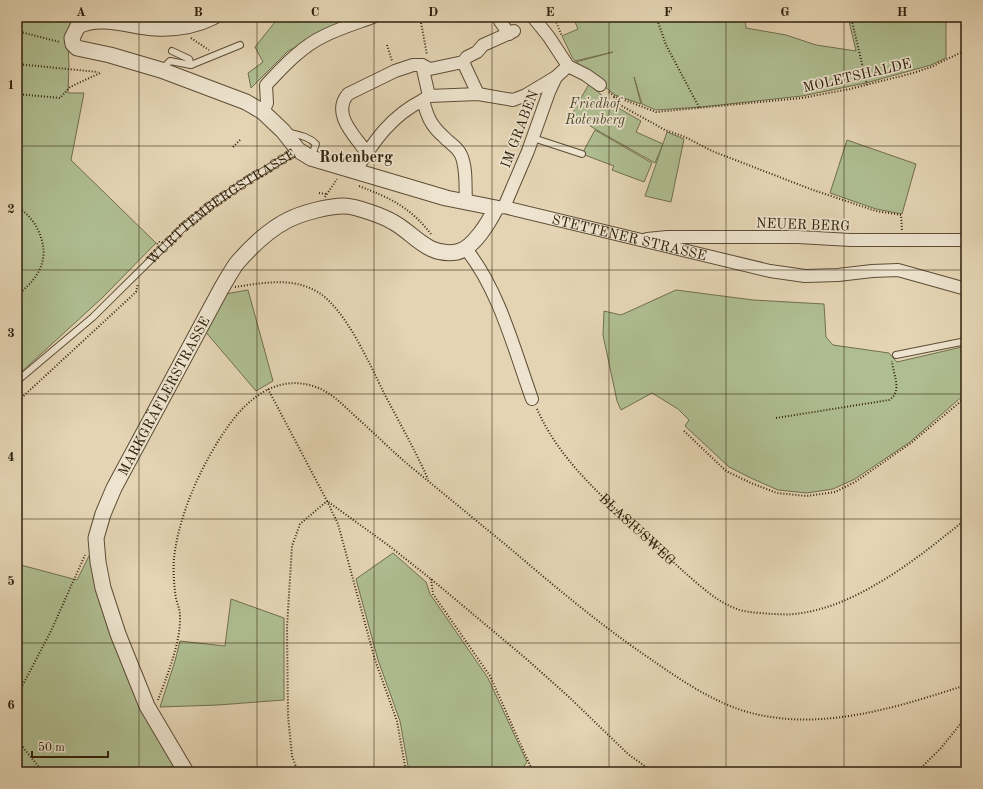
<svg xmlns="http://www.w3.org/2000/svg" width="983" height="789" viewBox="0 0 983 789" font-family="'Old Standard TT',serif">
  <rect width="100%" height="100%" fill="#e4d4b3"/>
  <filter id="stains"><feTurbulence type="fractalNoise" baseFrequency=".005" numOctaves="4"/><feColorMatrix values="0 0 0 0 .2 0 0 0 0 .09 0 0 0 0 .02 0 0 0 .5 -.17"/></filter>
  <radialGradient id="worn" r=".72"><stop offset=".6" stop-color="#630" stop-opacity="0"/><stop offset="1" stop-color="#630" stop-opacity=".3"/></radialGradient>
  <!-- green -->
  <g fill="#afbe91" stroke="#706f4e">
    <path d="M 17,17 L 82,17 L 68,45 L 69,65 L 68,93 L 84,93 L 71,160 L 156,243 L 102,298 L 17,376 Z"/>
    <path d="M 279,17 L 355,17 L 288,51 L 251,88 L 248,73 L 263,62 L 255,47 Z"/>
    <path d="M 573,17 L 745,17 L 746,28 L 786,35 L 816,45 L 856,51 L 848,17 L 946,17 L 946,58 L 931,65 L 866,83 L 802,96 L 701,107 L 656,110 L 642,104 L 634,77 L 641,104 L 615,95 L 588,73 L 576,62 L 613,52 L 575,61 L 572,57 L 562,36 L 578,29 Z"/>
    <path d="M 589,84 L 613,105 L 641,121 L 636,132 L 663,144 L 655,163 L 595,129 L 572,114 Z"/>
    <path d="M 595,130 L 652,163 L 644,182 L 612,170 L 614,166 L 582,154 Z"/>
    <path d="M 667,132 L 684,139 L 671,202 L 645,196 Z"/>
    <path d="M 847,140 L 916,164 L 902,214 L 876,209 L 830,193 Z"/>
    <path d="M 248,290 L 273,381 L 256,391 L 204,330 L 225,294 Z"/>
    <path d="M 676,290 L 753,300 L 824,304 L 826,337 L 833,345 L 889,353 L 897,362 L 966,346 L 966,393 L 910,442 L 855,479 L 833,489 L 807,493 L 778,490 L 753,479 L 729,467 L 685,426 L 689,420 L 678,409 L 652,393 L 621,410 L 617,401 L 603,335 L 604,311 L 621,315 Z"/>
    <path d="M 91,552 L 179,772 L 17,772 L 17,564 L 77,580 Z"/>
    <path d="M 393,553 L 426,582 L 430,594 L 488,678 L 527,762 L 520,772 L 409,772 L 400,721 L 378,660 L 356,579 Z"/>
    <path d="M 231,599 L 284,618 L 284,700 L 218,705 L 160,707 L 175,661 L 180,641 L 225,646 Z"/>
  </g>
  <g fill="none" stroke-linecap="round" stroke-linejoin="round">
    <!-- service casing -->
    <g stroke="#5d4d36" stroke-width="8">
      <g id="service">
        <path d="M 172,51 L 189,59 L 191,65"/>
        <path d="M 162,69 L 170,61 L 191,65 L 240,45"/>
        <path d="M 287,132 C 298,135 308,136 316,144 L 311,158"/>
        <path d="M 533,138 L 582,154"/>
        <path d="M 896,355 L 966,341"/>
        <path id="s2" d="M 17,381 L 93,317 L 183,228 L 211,205 L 245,182 L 298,150"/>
      </g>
    </g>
    <!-- minor casing -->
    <g stroke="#5d4d36" stroke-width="14">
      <g id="minor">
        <path d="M 533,17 L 549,37 L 568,66 L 586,75 L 600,85"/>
        <path d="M 500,21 L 509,34"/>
        <path d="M 463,62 L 478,94"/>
        <path d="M 422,65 L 429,96"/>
        <path d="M 423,100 L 429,96 L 478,94 L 513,100 L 526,95 L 556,77"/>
        <path d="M 263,112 L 267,103 L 266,85 C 283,67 301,47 324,36 C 340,28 357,23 373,17"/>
        <path d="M 367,153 C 355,136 331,114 348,94 L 395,71 L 413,65 L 422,65 L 430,69 L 463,62 L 467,57 L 477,52 L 483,45 L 514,31"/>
        <path d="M 356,170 C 374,141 391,116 423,100 C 427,116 431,126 444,137 C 450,144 457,146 461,155 C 467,168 465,186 466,201"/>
        <path d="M 504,207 L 528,151 L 549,92 L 556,77 L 568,66"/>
        <path id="s3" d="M 496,208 L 504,207 L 770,271 L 805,276 L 838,275 L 872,271 L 898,270 L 966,289"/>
        <path d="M 647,239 L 667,237 L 798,237 L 851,240 L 966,240"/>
        <path d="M 466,249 C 499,290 514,349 532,399"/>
      </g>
    </g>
    <!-- tertiary casing -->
    <g stroke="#5d4d36" stroke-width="17">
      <g id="tertiary">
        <path id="s4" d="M 186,772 L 147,706 L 118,634 L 103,588 L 98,562 L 96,538 L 103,514 L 114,488 L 221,289 C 226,281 231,271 237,263 C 250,248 270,229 288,220 C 302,213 328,206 344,206 C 355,206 383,216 393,222 C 415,234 427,257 457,252 C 473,249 489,222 496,208 L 446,198 L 311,158 L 298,150 L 283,131 L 263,112 L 246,102 L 161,70 L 110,55 L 77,48 L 73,44 L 72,38 L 78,26 C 102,14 131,27 156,28 C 177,29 195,26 213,17"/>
      </g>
    </g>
    <!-- path -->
    <g stroke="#30200c" stroke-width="2" stroke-dasharray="1 2" stroke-linecap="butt">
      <path d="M 420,17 L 427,55"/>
      <path d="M 554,17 L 562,36"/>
      <path d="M 657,17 L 658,22 L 666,45 L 700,109"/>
      <path d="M 851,17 L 867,85"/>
      <path d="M 17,31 L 60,42"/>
      <path d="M 191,38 L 209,50"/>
      <path d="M 387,45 L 392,61"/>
      <path d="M 17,64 L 98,72"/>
      <path d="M 609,92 L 614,96 L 656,112 L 802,98 L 850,89 L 913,73 L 931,67 L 966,50"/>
      <path d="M 17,94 L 60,98 L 70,87 L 100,73"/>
      <path d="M 614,97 L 620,105 L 665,130 L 685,137 L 712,151 L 813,190 L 876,211 L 901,215 L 902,230"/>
      <path d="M 233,147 L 241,139"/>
      <path d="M 359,186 C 390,198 410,207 431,234"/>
      <path d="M 319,193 L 326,194"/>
      <path d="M 325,197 L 337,179"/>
      <path d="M 17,207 C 26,212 34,221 38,230 C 51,257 40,278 17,295"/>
      <path d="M 17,238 L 20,251 L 17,264"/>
      <path d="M 235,287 C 262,283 291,277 316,291 C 345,307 369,363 384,393 C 399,422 415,450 428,479"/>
      <path d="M 268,389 L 327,501 L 300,524 L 292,546 L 287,627 L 288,716 L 292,756 L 298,772"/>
      <path d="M 17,402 L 136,292 L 138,284"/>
      <path id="s1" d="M 537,409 C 559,459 601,496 641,532 C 655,545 669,558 683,571 C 699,585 717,602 737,609 C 748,613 762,613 773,614 C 780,614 787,615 794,614 C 857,608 919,557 966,519"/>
      <path d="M 776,418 L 889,400 C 903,392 893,374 892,361"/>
      <path d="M 684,431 L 726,471 L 751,483 L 777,493 L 807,496 L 835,492 L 855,482 L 911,443 L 966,397"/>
      <path d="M 431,579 L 433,594 L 490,676 L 533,772"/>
      <path d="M 17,696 L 51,631 L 85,555"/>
      <path d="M 158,700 C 167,676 181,642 180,616 C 180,610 178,605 176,599 C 174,585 173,572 174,558 C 179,513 203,461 229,425 C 249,397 278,375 313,386 C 330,391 342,404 355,416 C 374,433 392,451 411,467 C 443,493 474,519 506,545 C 553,585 600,625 652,660 C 679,679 712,701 744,711 C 818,733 895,708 966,685"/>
      <path d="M 17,740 L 43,772"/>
      <path d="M 17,769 L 19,772"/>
      <path d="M 406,772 L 397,721 L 375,660 L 338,524 L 327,501 L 388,545 L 431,579 L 523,656 L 569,697 L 628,754 L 653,772"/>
      <path d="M 917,772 L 941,748 L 966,717"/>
    </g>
    <!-- service -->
    <use href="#service" stroke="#ede3ce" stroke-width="6"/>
    <!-- minor -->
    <use href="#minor" stroke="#ede3ce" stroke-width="12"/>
    <!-- tertiary -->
    <use href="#tertiary" stroke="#ede3ce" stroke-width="15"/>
  </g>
  <!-- grid -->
  <path fill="none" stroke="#30200c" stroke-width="1" stroke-opacity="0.55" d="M 139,17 L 139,772M 257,17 L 257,772M 374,17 L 374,772M 492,17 L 492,772M 609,17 L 609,772M 726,17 L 726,772M 844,17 L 844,772M 17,146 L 966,146M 17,270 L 966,270M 17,394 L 966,394M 17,519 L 966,519M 17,643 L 966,643"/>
  <g text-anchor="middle" stroke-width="3.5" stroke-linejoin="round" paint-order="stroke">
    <!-- street labels -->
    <g font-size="14" fill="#30200c" stroke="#ede3ce">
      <text transform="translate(857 75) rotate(-13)" y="5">MOLETSHALDE</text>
      <text transform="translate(519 129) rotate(-69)" y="5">IM GRABEN</text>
      <text dy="5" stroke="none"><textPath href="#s2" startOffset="269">WÜRTTEMBERGSTRASSE</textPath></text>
      <text transform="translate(803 224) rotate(2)" y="5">NEUER BERG</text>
      <text dy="5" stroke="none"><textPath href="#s3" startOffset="137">STETTENER STRASSE</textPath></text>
      <text dy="5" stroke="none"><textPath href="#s4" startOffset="411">MARKGRÄFLERSTRASSE</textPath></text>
      <text dy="5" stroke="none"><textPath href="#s1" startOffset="158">BLASIUSWEG</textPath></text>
    </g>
    <!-- park labels -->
    <g font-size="14" font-style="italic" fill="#50482d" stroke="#ede3ce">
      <text x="595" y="108">Friedhof<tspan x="595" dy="16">Rotenberg</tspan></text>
    </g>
    <!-- quarter labels -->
    <g font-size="16" font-weight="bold" fill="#30200c" stroke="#ede3ce">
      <text x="356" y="162">Rotenberg</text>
    </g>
  </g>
  <!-- margin -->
  <rect width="983" height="789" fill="none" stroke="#e4d4b3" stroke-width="44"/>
  <!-- scale -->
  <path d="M32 751v6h76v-6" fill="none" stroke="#30200c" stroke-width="2"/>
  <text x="38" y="751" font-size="12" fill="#30200c" stroke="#ede3ce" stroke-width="3" paint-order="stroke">50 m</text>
  <rect x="22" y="22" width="939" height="745" fill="none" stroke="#30200c" stroke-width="1.5"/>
  <g font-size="13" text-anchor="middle" font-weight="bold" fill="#30200c">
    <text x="81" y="16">A</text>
    <text x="198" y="16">B</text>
    <text x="315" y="16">C</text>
    <text x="433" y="16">D</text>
    <text x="550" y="16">E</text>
    <text x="668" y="16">F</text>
    <text x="785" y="16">G</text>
    <text x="902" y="16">H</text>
    <text x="11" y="89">1</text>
    <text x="11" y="213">2</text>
    <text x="11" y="337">3</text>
    <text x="11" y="461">4</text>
    <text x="11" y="585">5</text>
    <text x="11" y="709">6</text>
  </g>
  <rect width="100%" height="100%" filter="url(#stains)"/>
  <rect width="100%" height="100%" fill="url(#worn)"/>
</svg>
